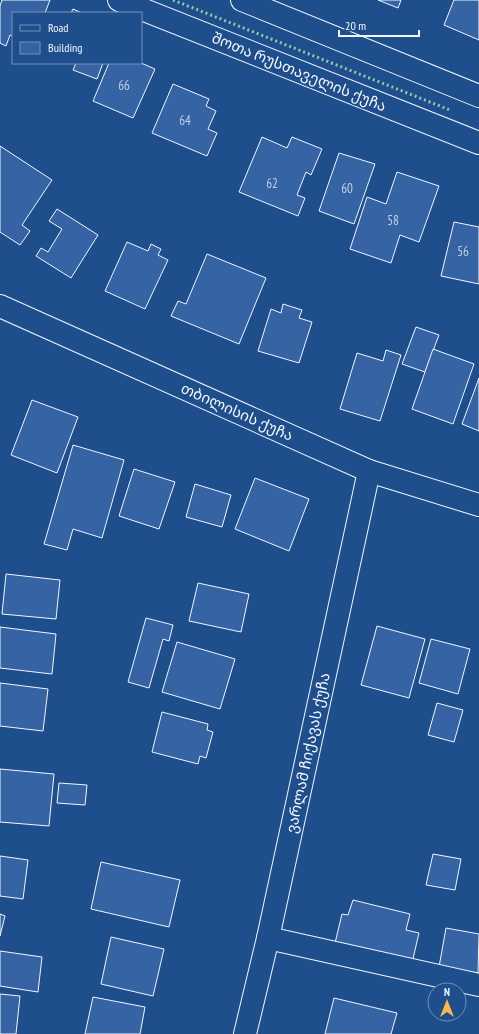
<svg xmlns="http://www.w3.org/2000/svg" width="479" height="1034" viewBox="0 0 479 1034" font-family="'PT Sans Narrow','Noto Sans Georgian',sans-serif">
  <rect width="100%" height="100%" fill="#1f4e8c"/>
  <!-- building -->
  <g fill="#3563a3" stroke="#f2f6ff">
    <path d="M 2,0 L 50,0 L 45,13 L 13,13 L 13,36 L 10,35 L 6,46 L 0,43 L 0,6 Z"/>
    <path d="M 378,0 L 401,0 L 398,8 Z"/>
    <path d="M 454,0 L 479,0 L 479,40 L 444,25 Z"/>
    <path d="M 73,9 L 82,13 L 71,13 Z"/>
    <path d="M 76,63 L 103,63 L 97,79 L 73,70 Z"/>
    <path d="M 109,63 L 141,63 L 155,69 L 133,118 L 93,101 Z"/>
    <path d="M 173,84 L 209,99 L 206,106 L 216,111 L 208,129 L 217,133 L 207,156 L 152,133 Z"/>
    <path d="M 262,137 L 287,148 L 292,137 L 322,149 L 311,175 L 306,172 L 297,195 L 305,198 L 298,216 L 239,192 Z"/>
    <path d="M 0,146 L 52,180 L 22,225 L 30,231 L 20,245 L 0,232 Z"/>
    <path d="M 339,153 L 375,164 L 354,224 L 319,211 Z"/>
    <path d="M 397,172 L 439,186 L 419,242 L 400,235 L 391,263 L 350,249 L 367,197 L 386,204 Z"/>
    <path d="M 57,209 L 98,235 L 71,278 L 36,256 L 41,248 L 48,252 L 62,229 L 49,221 Z"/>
    <path d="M 454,222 L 479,227 L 479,284 L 441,276 Z"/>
    <path d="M 127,242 L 148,251 L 151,244 L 161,249 L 158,255 L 168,260 L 145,309 L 105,291 Z"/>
    <path d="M 207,254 L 266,278 L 239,344 L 171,316 L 178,301 L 186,304 Z"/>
    <path d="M 283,304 L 302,310 L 299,318 L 312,322 L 299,363 L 258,351 L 271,309 L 281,313 Z"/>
    <path d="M 416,327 L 439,335 L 425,372 L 402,364 Z"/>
    <path d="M 433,349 L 474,364 L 453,424 L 412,409 Z"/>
    <path d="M 386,350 L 401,355 L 380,421 L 340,409 L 357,353 L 383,361 Z"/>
    <path d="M 479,378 L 479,431 L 462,424 Z"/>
    <path d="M 32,400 L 78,417 L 57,473 L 11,455 Z"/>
    <path d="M 73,445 L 124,460 L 102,538 L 73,529 L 67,550 L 44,544 Z"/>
    <path d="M 134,469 L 175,482 L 159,529 L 119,516 Z"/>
    <path d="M 255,478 L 309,499 L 289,551 L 235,529 Z"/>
    <path d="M 195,484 L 231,495 L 222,527 L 186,517 Z"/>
    <path d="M 6,574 L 60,580 L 56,619 L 2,614 Z"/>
    <path d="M 198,583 L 249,594 L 241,632 L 189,621 Z"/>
    <path d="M 146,618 L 173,625 L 169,641 L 163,639 L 149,688 L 128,682 Z"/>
    <path d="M 377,626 L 425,639 L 409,698 L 361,685 Z"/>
    <path d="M 0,627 L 56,634 L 52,674 L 0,668 Z"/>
    <path d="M 431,639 L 470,649 L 458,694 L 419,683 Z"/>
    <path d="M 177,642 L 235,659 L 220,709 L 162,692 Z"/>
    <path d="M 0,683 L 48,689 L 43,731 L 0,726 Z"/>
    <path d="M 437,703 L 463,710 L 454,742 L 428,735 Z"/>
    <path d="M 162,712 L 208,724 L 207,730 L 213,732 L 206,758 L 200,756 L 198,764 L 152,752 Z"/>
    <path d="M 0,769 L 54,774 L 49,826 L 0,822 Z"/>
    <path d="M 59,783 L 87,785 L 85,805 L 57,803 Z"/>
    <path d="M 433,854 L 461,859 L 455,890 L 426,885 Z"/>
    <path d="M 0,856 L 28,860 L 23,899 L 0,896 Z"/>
    <path d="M 101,862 L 180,880 L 169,927 L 91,909 Z"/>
    <path d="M 353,900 L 410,914 L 406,930 L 419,933 L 412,963 L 335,943 L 342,914 L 348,915 Z"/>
    <path d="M 0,914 L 5,916 L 0,936 Z"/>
    <path d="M 446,928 L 479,934 L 478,973 L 439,967 Z"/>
    <path d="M 111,937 L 164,949 L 153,996 L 101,984 Z"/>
    <path d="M 0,951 L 42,957 L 38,992 L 0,986 Z"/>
    <path d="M 0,994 L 20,996 L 16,1034 L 0,1034 Z"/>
    <path d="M 93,997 L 145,1007 L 140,1034 L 85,1034 Z"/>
    <path d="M 334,998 L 397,1013 L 391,1034 L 325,1034 Z"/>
  </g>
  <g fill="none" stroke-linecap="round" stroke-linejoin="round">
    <!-- street casing -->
    <g stroke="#f2f6ff" stroke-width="24">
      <g id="street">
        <path d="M 0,306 L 369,471 L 479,505"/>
        <path d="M 268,938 L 479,985"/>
        <path d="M 245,1034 L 268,938 L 369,471"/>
      </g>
    </g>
    <!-- secondary casing -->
    <g stroke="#f2f6ff" stroke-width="24">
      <g id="secondary">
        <path d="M 119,0 L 479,143"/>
        <path d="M 242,0 L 479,96"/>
      </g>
    </g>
    <!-- street -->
    <use href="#street" stroke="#1f4e8c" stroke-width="22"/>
    <!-- secondary -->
    <use href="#secondary" stroke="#1f4e8c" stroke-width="22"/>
    <!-- hedge -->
    <path stroke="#97c8a6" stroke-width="3" stroke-dasharray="2 3" stroke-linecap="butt" d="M 173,0 L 450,110"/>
  </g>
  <g text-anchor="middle" stroke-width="3" stroke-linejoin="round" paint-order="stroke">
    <!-- number labels -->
    <g font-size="13" fill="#c3d1e8">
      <text x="124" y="90">66</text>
      <text x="185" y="125">64</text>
      <text x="272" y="188">62</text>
      <text x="347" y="193">60</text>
      <text x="393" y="225">58</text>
      <text x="463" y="256">56</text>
    </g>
    <!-- street labels -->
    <g font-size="15" fill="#f2f6ff" stroke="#1f4e8c">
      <text transform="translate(299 72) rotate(22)" y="5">შოთა რუსთაველის ქუჩა</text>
      <text transform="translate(237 412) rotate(24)" y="5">თბილისის ქუჩა</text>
      <text transform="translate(308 753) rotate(-78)" y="5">ვარლამ ჩიქავას ქუჩა</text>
    </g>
  </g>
  <!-- legend -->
  <rect x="12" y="12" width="130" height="52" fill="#1f4e8c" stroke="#7391ba"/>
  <rect x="20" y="25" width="20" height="6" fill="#1f4e8c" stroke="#7391ba"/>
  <text x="48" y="32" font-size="12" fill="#f2f6ff">Road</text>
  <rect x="20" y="42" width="20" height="12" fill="#3563a3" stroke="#7391ba"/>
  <text x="48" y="52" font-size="12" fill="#f2f6ff">Building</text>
  <!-- north arrow -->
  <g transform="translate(447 1002)"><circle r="19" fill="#1f4e8c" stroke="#7391ba"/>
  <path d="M0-3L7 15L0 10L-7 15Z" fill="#ffb74d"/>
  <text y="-6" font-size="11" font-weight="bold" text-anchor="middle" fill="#f2f6ff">N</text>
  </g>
  <!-- scale -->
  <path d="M339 30v6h80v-6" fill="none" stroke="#f2f6ff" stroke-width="2"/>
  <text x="345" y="30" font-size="12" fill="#f2f6ff" stroke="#1f4e8c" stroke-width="3" paint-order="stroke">20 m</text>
</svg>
